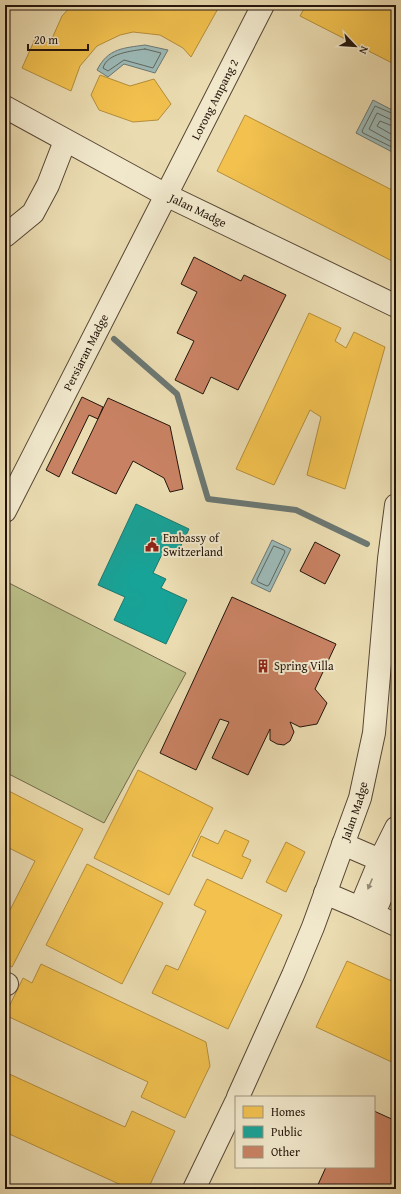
<svg xmlns="http://www.w3.org/2000/svg" width="401" height="1194" viewBox="0 0 401 1194" font-family="'Gentium Book Plus',serif">
  <rect width="100%" height="100%" fill="#eadbb0"/>
  <filter id="stains"><feTurbulence type="fractalNoise" baseFrequency=".005" numOctaves="4"/><feColorMatrix values="0 0 0 0 .2 0 0 0 0 .09 0 0 0 0 .02 0 0 0 .5 -.17"/></filter>
  <radialGradient id="worn" r=".72"><stop offset=".6" stop-color="#630" stop-opacity="0"/><stop offset="1" stop-color="#630" stop-opacity=".3"/></radialGradient>
  <!-- green -->
  <path fill="#bbbf88" stroke="#706a4a" d="M 5,581 L 186,673 L 104,823 L 5,772 Z"/>
  <!-- water -->
  <g fill="#9cb9b6" stroke="#6c7772">
    <path d="M 145,45 L 168,50 L 155,73 L 124,64 L 108,77 L 97,70 C 108,48 124,48 145,45 Z"/>
    <path d="M 373,100 L 396,112 L 396,154 L 356,133 Z"/>
    <path d="M 272,540 L 291,549 L 270,592 L 251,583 Z"/>
  </g>
  <!-- homes -->
  <g fill="#f2c14e" stroke="#b48d3a">
    <path d="M 72,5 L 220,5 L 191,57 L 183,48 L 160,35 L 133,32 L 120,35 L 97,46 L 80,66 L 71,91 L 22,68 L 35,39 L 50,43 L 62,16 Z"/>
    <path d="M 306,5 L 396,5 L 396,65 L 300,16 Z"/>
    <path d="M 100,75 L 130,86 L 154,79 L 171,104 L 158,120 L 133,122 L 99,110 L 91,95 Z"/>
    <path d="M 245,115 L 396,192 L 396,263 L 217,171 Z"/>
    <path d="M 309,313 L 341,328 L 335,341 L 346,348 L 354,332 L 385,347 L 345,489 L 307,475 L 321,417 L 310,410 L 274,485 L 236,469 Z"/>
    <path d="M 138,770 L 213,808 L 169,895 L 94,858 Z"/>
    <path d="M 5,789 L 83,829 L 12,967 L 5,964 L 5,907 L 10,910 L 35,861 L 5,846 Z"/>
    <path d="M 225,830 L 249,841 L 242,856 L 251,860 L 242,879 L 192,856 L 201,836 L 218,844 Z"/>
    <path d="M 286,842 L 305,852 L 286,892 L 266,882 Z"/>
    <path d="M 87,864 L 163,903 L 122,984 L 46,945 Z"/>
    <path d="M 207,879 L 282,915 L 228,1029 L 152,993 L 166,965 L 178,970 L 206,911 L 194,905 Z"/>
    <path d="M 347,961 L 396,983 L 396,1064 L 316,1027 Z"/>
    <path d="M 41,964 L 206,1042 L 210,1066 L 185,1118 L 141,1097 L 148,1082 L 5,1015 L 23,978 L 32,983 Z"/>
    <path d="M 5,1072 L 125,1127 L 132,1111 L 175,1131 L 148,1189 L 130,1189 L 5,1132 Z"/>
  </g>
  <!-- public -->
  <path fill="#17a398" stroke="#1b786e" d="M 136,504 L 189,529 L 176,556 L 164,550 L 153,573 L 166,579 L 161,588 L 187,600 L 166,644 L 114,620 L 125,597 L 98,585 Z"/>
  <g fill="none" stroke-linecap="round" stroke-linejoin="round">
    <!-- shore -->
    <g stroke="#606760" stroke-width="1">
      <path d="M 145,49 L 161,53 L 153,68 L 124,60 L 108,71 L 103,68 C 107,53 132,51 145,49 Z"/>
      <path d="M 396,115 L 375,106 L 362,131 L 363,133 L 396,149"/>
      <path d="M 396,120 L 392,120 L 377,113 L 369,129 L 396,144"/>
      <path d="M 396,126 L 390,125 L 380,121 L 377,126 L 396,137"/>
      <path d="M 274,546 L 284,550 L 285,552 L 269,585 L 267,586 L 258,582 L 257,580 Z"/>
    </g>
    <!-- stream -->
    <path stroke="#6c7772" stroke-width="6" d="M 114,339 L 177,394 L 208,499 L 296,510 L 367,544"/>
  </g>
  <!-- building -->
  <g fill="#c88263" stroke="#24150b">
    <path d="M 194,257 L 241,281 L 244,275 L 286,295 L 238,390 L 211,377 L 203,394 L 175,380 L 194,341 L 177,333 L 197,292 L 181,284 Z"/>
    <path d="M 82,397 L 103,407 L 98,419 L 89,415 L 59,477 L 46,470 Z"/>
    <path d="M 108,398 L 170,426 L 183,489 L 170,492 L 164,478 L 133,461 L 116,494 L 72,473 Z"/>
    <path d="M 315,542 L 340,555 L 325,584 L 300,571 Z"/>
    <path d="M 232,597 L 336,644 L 315,689 L 327,703 L 317,724 L 300,727 L 290,722 L 294,732 L 290,741 L 284,745 L 277,744 L 270,740 L 270,729 L 248,775 L 212,758 L 229,722 L 220,719 L 196,770 L 160,753 Z"/>
    <path d="M 374,1111 L 396,1121 L 396,1189 L 316,1189 L 326,1167 L 374,1167 Z"/>
  </g>
  <g fill="none" stroke-linecap="round" stroke-linejoin="round">
    <!-- minor casing -->
    <g stroke="#564634" stroke-width="24">
      <g id="minor">
        <path id="s1" d="M 5,107 L 166,195 L 396,306"/>
        <path d="M 5,236 L 33,213 L 48,185 L 65,141"/>
        <path id="s2" d="M 5,511 L 263,5"/>
        <path d="M 325,893 L 360,908 L 380,860 L 343,844"/>
        <path d="M 378,904 L 394,867 L 380,860 L 396,828"/>
        <path d="M 360,908 L 396,925"/>
        <path d="M 5,984 L 7,984"/>
        <path id="s3" d="M 238,1097 L 293,975 L 313,927 L 360,798 L 374,733 L 389,559 L 396,505"/>
        <path d="M 194,1189 L 236,1102"/>
      </g>
    </g>
    <!-- minor -->
    <use href="#minor" stroke="#f1e8cc" stroke-width="22"/>
  </g>
  <!-- one-way arrows -->
  <defs><path id="oneway-solid" d="M-6-.8H1V-3.2L6.5 0L1 3.2V.8H-6Z"/></defs>
  <use fill="#958975" href="#oneway-solid" transform="translate(370 884) rotate(113)"/>
  <!-- icons -->
  <defs>
    <g id="civic-bare" transform="scale(1.08)"><path d="M-.6-6.5H3V-4.5H.6V-3L4-1V1h2V6H-6V1h2V-1L-.6-3ZM-1.2 2.5V6h2.4V2.5Z" fill="#8f2418" stroke="#f1e8cc" stroke-width="2.5" paint-order="stroke"/></g>
    <g id="building-bare" transform="scale(1.08)"><path d="M-4-6H4V6H1V3H-1V6H-4ZM-2.5-4.3h1.7v1.8h-1.7ZM.8-4.3h1.7v1.8H.8ZM-2.5-1h1.7V.8h-1.7ZM.8-1h1.7V.8H.8Z" fill="#8f2418" stroke="#f1e8cc" stroke-width="2.5" paint-order="stroke"/></g>
  </defs>
  <g fill-rule="evenodd">
    <use href="#civic-bare" x="152" y="545"/>
    <use href="#building-bare" x="263" y="666"/>
  </g>
  <g text-anchor="middle" stroke-width="4" stroke-linejoin="round" paint-order="stroke">
    <!-- street labels -->
    <g font-size="12" fill="#24150b" stroke="#f1e8cc">
      <text dy="4" stroke="none"><textPath href="#s2" startOffset="462">Lorong Ampang 2</textPath></text>
      <text dy="4" stroke="none"><textPath href="#s1" startOffset="219">Jalan Madge</textPath></text>
      <text dy="4" stroke="none"><textPath href="#s2" startOffset="178">Persiaran Madge</textPath></text>
      <text dy="4" stroke="none"><textPath href="#s3" startOffset="309">Jalan Madge</textPath></text>
    </g>
    <!-- poi labels -->
    <g font-size="12" fill="#24150b" stroke="#f1e8cc" text-anchor="start">
      <text x="163" y="542">Embassy of<tspan x="163" dy="14">Switzerland</tspan></text>
      <text x="274" y="670">Spring Villa</text>
    </g>
  </g>
  <!-- margin -->
  <rect width="401" height="1194" fill="none" stroke="#eadbb0" stroke-width="20"/>
  <rect x="6" y="6" width="389" height="1182" fill="none" stroke="#24150b" stroke-width="2"/>
  <rect x="10" y="10" width="381" height="1174" fill="none" stroke="#24150b"/>
  <!-- legend -->
  <rect x="235" y="1096" width="140" height="72" fill="#f1e8cc" stroke="#9f947f"/>
  <rect x="243" y="1106" width="20" height="12" fill="#f2c14e" stroke="#9f947f"/>
  <text x="271" y="1116" font-size="12" fill="#24150b">Homes</text>
  <rect x="243" y="1126" width="20" height="12" fill="#17a398" stroke="#9f947f"/>
  <text x="271" y="1136" font-size="12" fill="#24150b">Public</text>
  <rect x="243" y="1146" width="20" height="12" fill="#c88263" stroke="#9f947f"/>
  <text x="271" y="1156" font-size="12" fill="#24150b">Other</text>
  <!-- north arrow -->
  <g transform="translate(355 46) rotate(115)" stroke="#f1e8cc" stroke-width="3" paint-order="stroke">
  <path d="M0-3L7 15L0 10L-7 15Z" fill="#24150b"/>
  <text y="-6" font-size="11" font-weight="bold" text-anchor="middle" fill="#24150b">N</text>
  </g>
  <!-- scale -->
  <path d="M28 44v6h60v-6" fill="none" stroke="#24150b" stroke-width="2"/>
  <text x="34" y="44" font-size="12" fill="#24150b" stroke="#f1e8cc" stroke-width="3" paint-order="stroke">20 m</text>
  <rect width="100%" height="100%" filter="url(#stains)"/>
  <rect width="100%" height="100%" fill="url(#worn)"/>
</svg>
